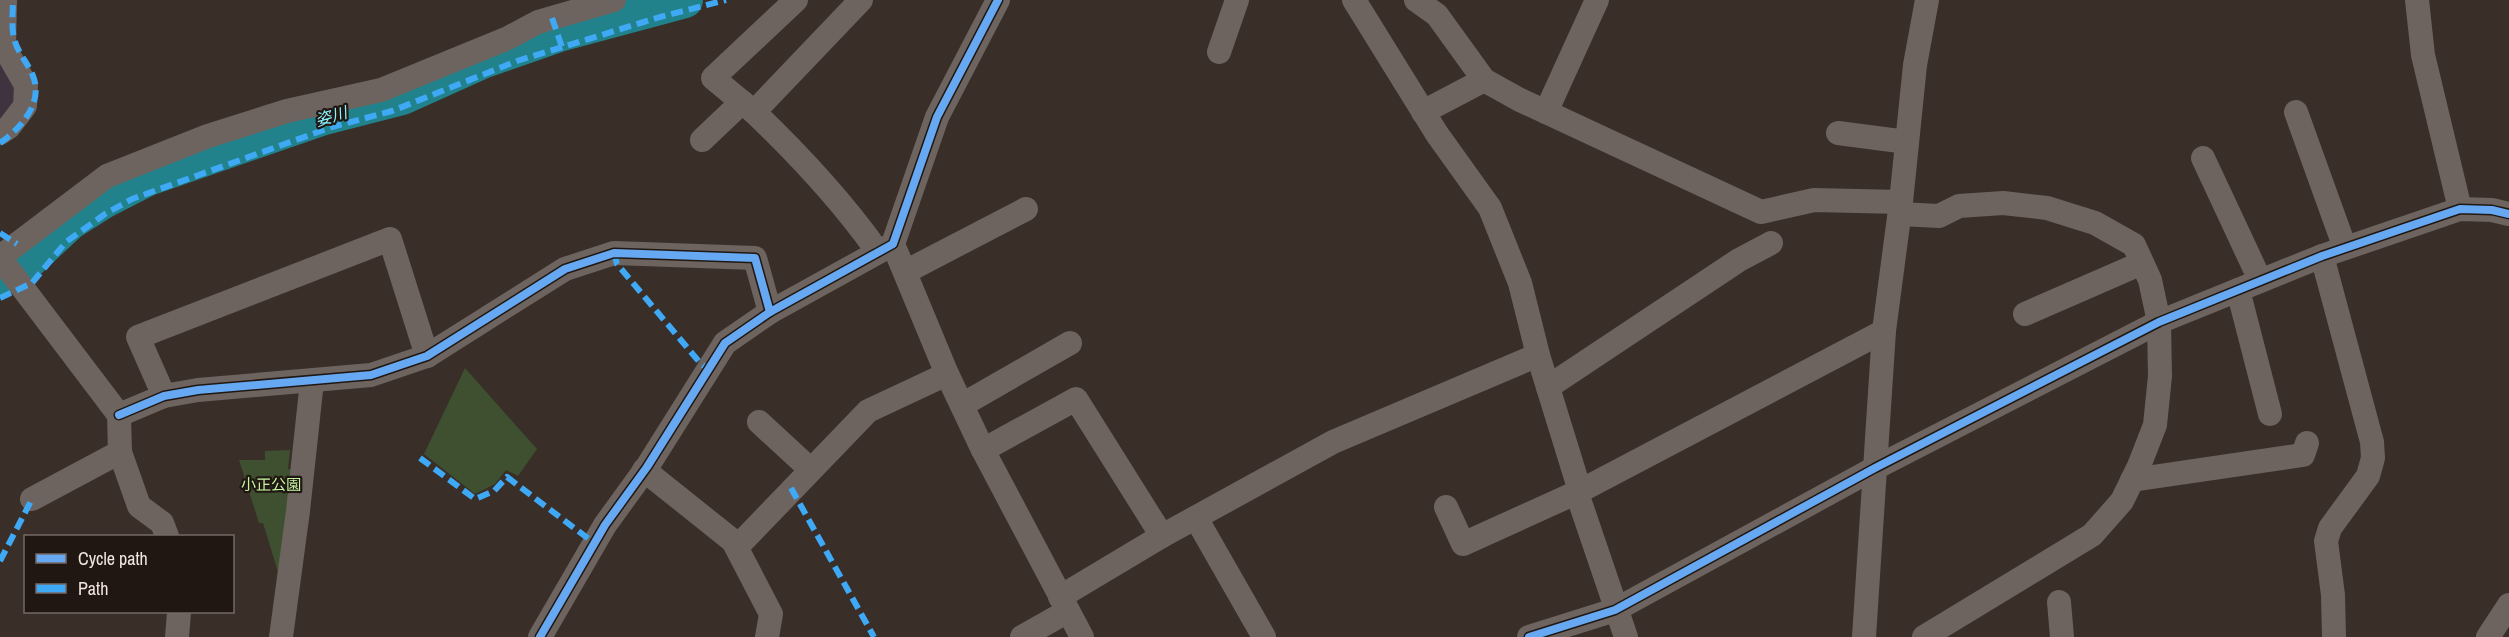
<svg xmlns="http://www.w3.org/2000/svg" width="2509" height="637" viewBox="0 0 2509 637" font-family="'Archivo Narrow','Noto Sans JP',sans-serif">
  <rect width="100%" height="100%" fill="#392e28"/>
  <!-- education -->
  <path fill="#3e333f" d="M 0,61 L 15,81 L 15,106 L 0,124 Z"/>
  <!-- green -->
  <g fill="#3e502f">
    <path d="M 465,368 L 537,449 L 518,476 L 506,470 L 495,484 L 475,494 L 424,454 Z"/>
    <path d="M 290,450 L 288,469 L 295,470 L 278,572 L 263,523 L 259,523 L 239,460 L 265,460 L 265,451 Z"/>
  </g>
  <g fill="none" stroke-linecap="round" stroke-linejoin="round">
    <!-- river -->
    <path stroke="#22828b" stroke-width="36" d="M 0,279 L 22,267 L 70,222 L 103,201 L 148,178 L 324,117 L 402,97 L 482,61 L 562,33 L 685,0"/>
    <!-- minor -->
    <g stroke="#6d645f" stroke-width="24">
      <path d="M 861,0 L 754,112 C 799,155 842,201 878,252"/>
      <path d="M 1354,0 L 1437,134 L 1490,208 L 1520,283 L 1538,355 L 1580,491 L 1579,499 L 1626,637"/>
      <path d="M 1416,0 L 1437,15 L 1484,80 L 1520,100 L 1761,212 L 1814,200 L 1901,202"/>
      <path d="M 2417,0 L 2423,55 L 2460,209"/>
      <path d="M 1219,52 L 1237,0"/>
      <path d="M 754,112 L 713,78 L 796,0"/>
      <path d="M 1423,112 L 1484,80"/>
      <path d="M 1546,112 L 1597,0"/>
      <path d="M 2296,112 L 2345,248"/>
      <path d="M 0,133 L 9,127 L 25,106 L 26,85 L 4,47 L 5,0"/>
      <path d="M 1838,133 L 1907,142"/>
      <path d="M 702,140 L 742,102"/>
      <path d="M 2203,158 L 2260,280"/>
      <path d="M 1900,214 L 1939,216 L 1959,206 L 2003,203 L 2047,208 L 2095,223 L 2134,245 L 2150,280 L 2159,322 L 2160,376 L 2155,425 L 2139,466 L 2122,501 L 2092,535 L 1924,637"/>
      <path d="M 893,244 L 947,374 L 983,450 L 1082,637"/>
      <path d="M 2322,256 L 2372,442 L 2373,458 L 2368,476 L 2330,528 L 2326,541 L 2333,595 L 2334,637"/>
      <path d="M 0,257 L 107,176 L 208,136 L 287,111 L 381,90 L 508,38 L 538,22 L 614,0"/>
      <path d="M 0,258 L 119,415 L 120,452 L 139,506 L 162,523 L 167,536"/>
      <path d="M 905,272 L 1026,209"/>
      <path d="M 2238,290 L 2270,414"/>
      <path d="M 2025,314 L 2142,263"/>
      <path d="M 1548,387 L 1739,260 L 1771,243"/>
      <path d="M 164,396 L 138,337 L 390,239 L 427,356"/>
      <path d="M 962,405 L 1070,343"/>
      <path d="M 119,415 L 164,396 L 198,390 L 371,375 L 427,356 L 565,269 L 614,253 L 755,258 L 770,312"/>
      <path d="M 759,422 L 810,469"/>
      <path d="M 983,450 L 1076,399 L 1162,536"/>
      <path d="M 644,470 L 733,541 L 771,614 L 767,637"/>
      <path d="M 2132,480 L 2303,455 L 2307,443"/>
      <path d="M 32,499 L 120,452"/>
      <path d="M 1446,507 L 1463,544 L 1580,491 L 1884,331"/>
      <path d="M 1196,518 L 1264,637"/>
      <path d="M 737,547 L 868,411 L 947,374"/>
      <path d="M 1060,597 L 1162,536 L 1333,442 L 1538,355"/>
      <path d="M 2059,602 L 2062,637"/>
      <path d="M 177,637 L 179,612"/>
      <path d="M 281,637 L 298,511 L 312,381"/>
      <path d="M 540,637 L 605,525 L 647,467 L 725,343 L 770,312 L 893,244 L 937,117 L 998,0"/>
      <path d="M 1022,637 L 1068,611"/>
      <path d="M 1529,637 L 1615,610 L 1875,468 L 2159,322 L 2322,256 L 2460,209 L 2492,210 L 2509,214"/>
      <path d="M 1864,637 L 1884,331 L 1901,202 L 1915,65 L 1927,0"/>
      <path d="M 2488,637 L 2509,605"/>
    </g>
    <!-- quiet -->
    <g stroke="#3fa9f5" stroke-width="6" stroke-dasharray="12 6" stroke-linecap="butt">
      <path d="M 552,18 L 562,47"/>
      <path d="M 0,143 C 20,129 44,103 33,76 C 28,63 17,52 14,38 C 11,26 13,12 13,0"/>
      <path d="M 0,233 L 17,244"/>
      <path d="M 614,253 L 617,264 L 701,364 L 708,369"/>
      <path d="M 0,298 L 32,283 L 66,242 L 105,214 L 132,199 L 332,127 L 392,111 L 517,61 L 660,17 L 726,0"/>
      <path d="M 420,458 L 475,499 L 494,491 L 507,477 L 594,543"/>
      <path d="M 791,488 L 874,637"/>
      <path d="M 0,561 L 32,499"/>
    </g>
    <!-- cycleway casing -->
    <g stroke="#201712" stroke-width="11">
      <g id="cycleway">
        <path d="M 119,415 L 164,396 L 198,390 L 371,375 L 427,356 L 565,269 L 614,253 L 755,258 L 770,312"/>
        <path d="M 540,637 L 605,525 L 647,467 L 725,343 L 770,312 L 893,244 L 937,117 L 998,0"/>
        <path d="M 1529,637 L 1615,610 L 1875,468 L 2159,322 L 2322,256 L 2460,209 L 2492,210 L 2509,214"/>
      </g>
    </g>
    <!-- cycleway -->
    <use href="#cycleway" stroke="#66a8f1" stroke-width="8"/>
  </g>
  <g text-anchor="middle" stroke-width="4.5" stroke-linejoin="round" paint-order="stroke">
    <!-- park labels -->
    <g font-size="15" fill="#c4f6a2" stroke="#201712">
      <text x="271" y="490">小正公園</text>
    </g>
    <!-- water labels -->
    <g font-size="16" font-style="italic" fill="#8af1fd" stroke="#201712">
      <text transform="translate(331 116) rotate(-16)" y="6">姿川</text>
    </g>
  </g>
  <!-- legend -->
  <rect x="24" y="535" width="210" height="78" fill="#201712" stroke="#746964" stroke-width="1.5"/>
  <rect x="36" y="554" width="30" height="9" fill="#66a8f1" stroke="#746964" stroke-width="1.5"/>
  <text x="78" y="565" font-size="18" fill="#f3e5df">Cycle path</text>
  <rect x="36" y="584" width="30" height="9" fill="#3fa9f5" stroke="#746964" stroke-width="1.5"/>
  <text x="78" y="595" font-size="18" fill="#f3e5df">Path</text>
</svg>
